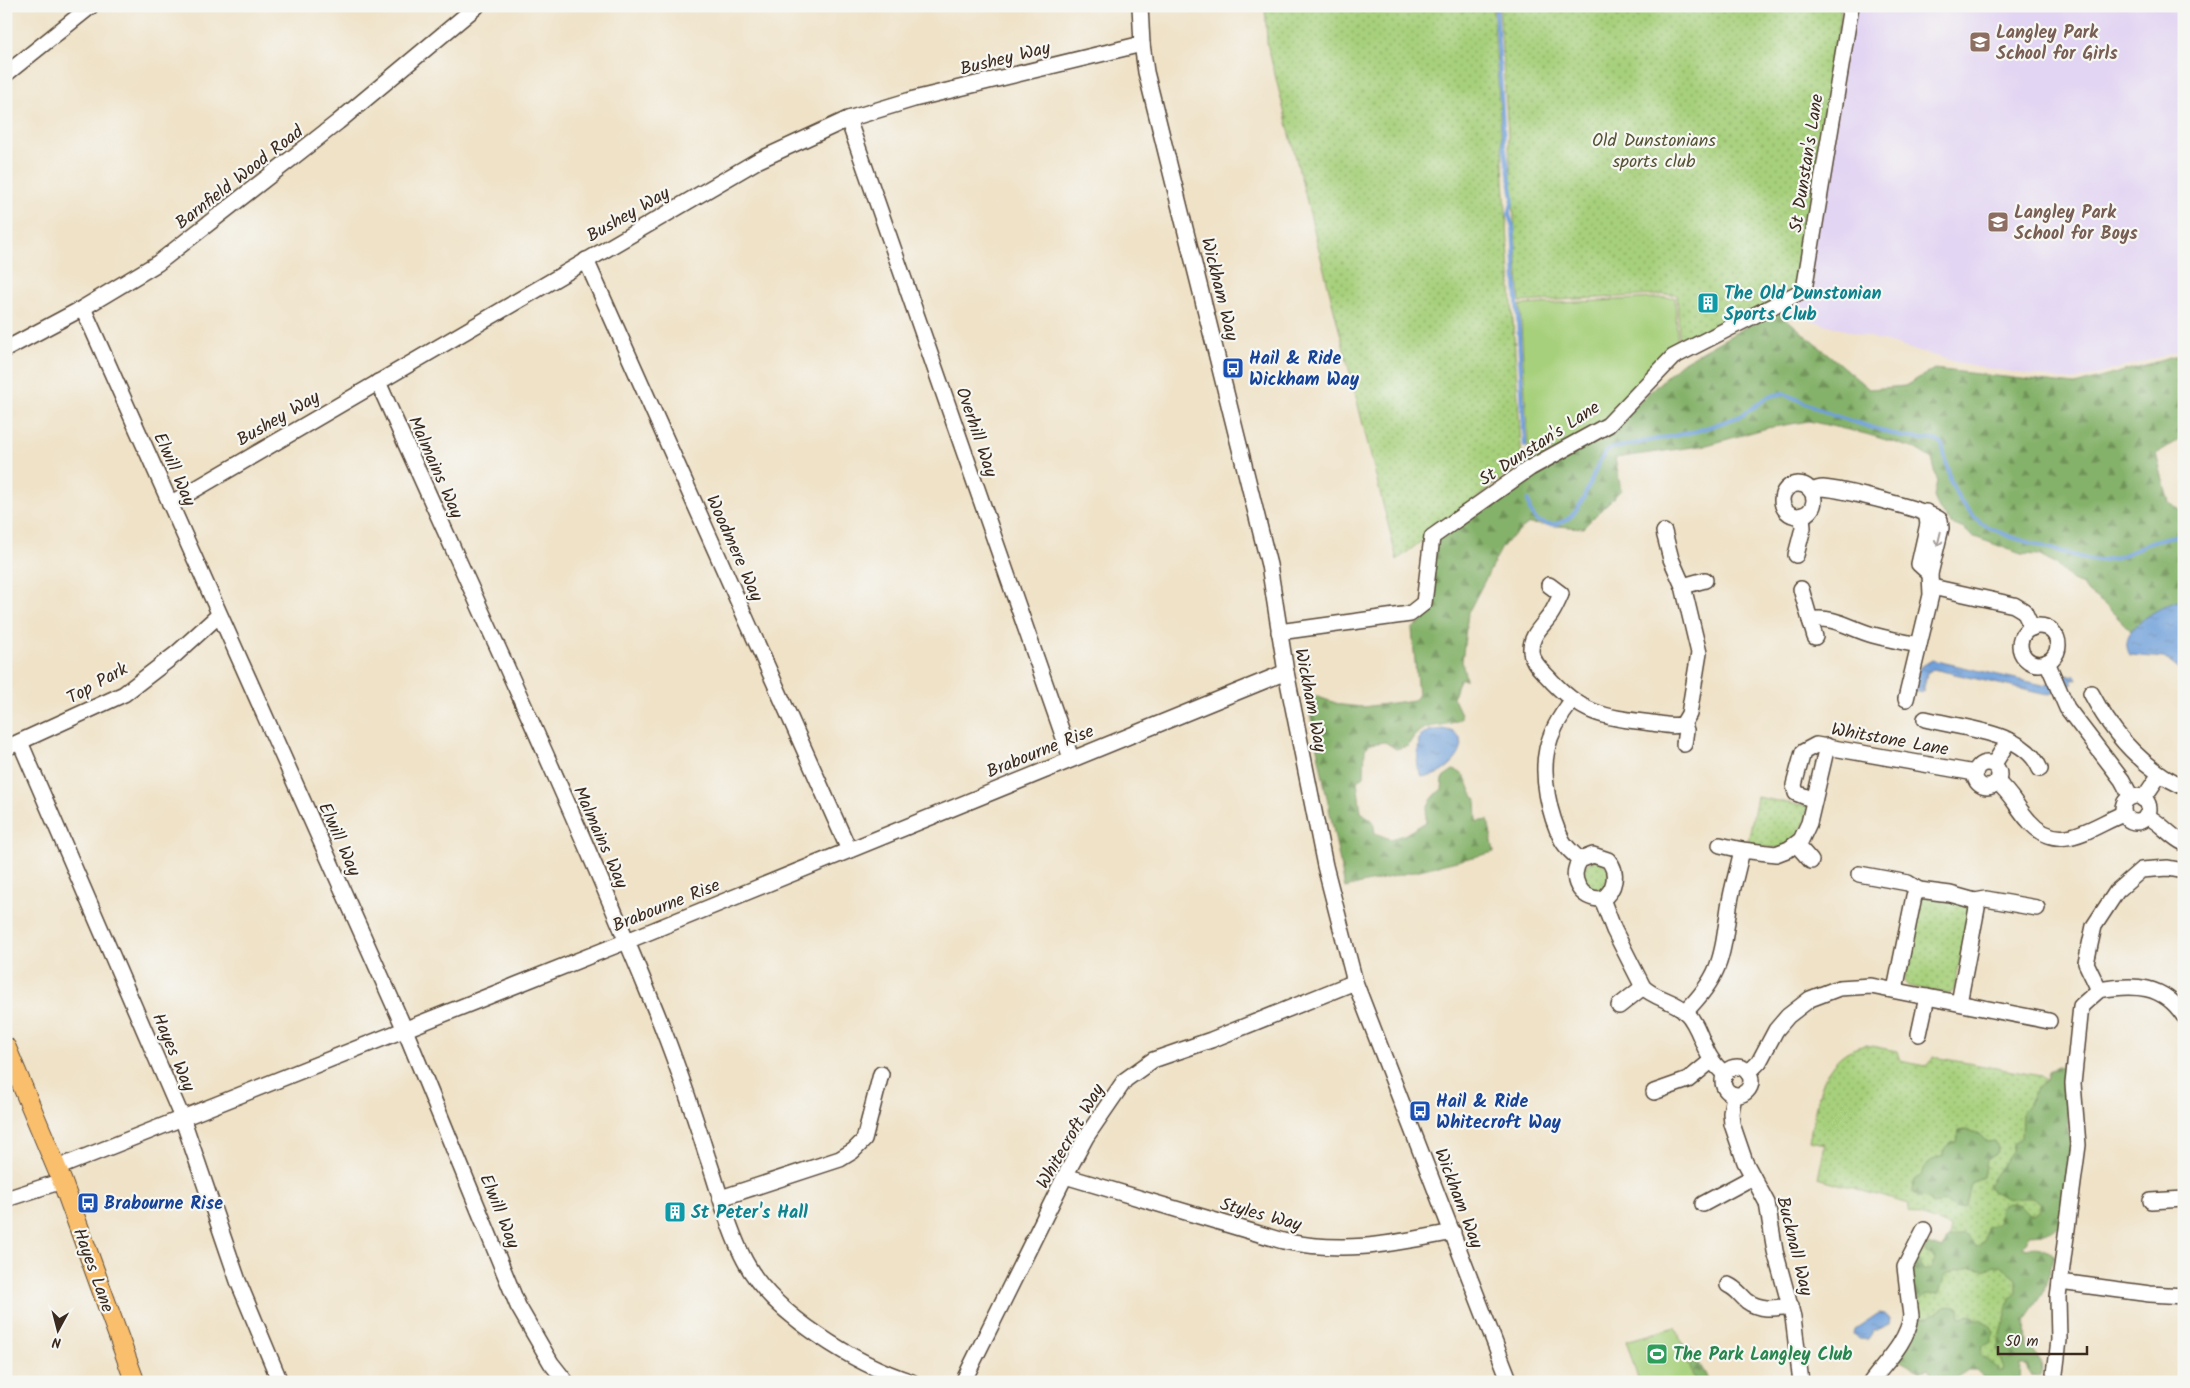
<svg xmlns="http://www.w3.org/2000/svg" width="2190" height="1388" viewBox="0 0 2190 1388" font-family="Kalam,sans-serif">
  <defs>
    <pattern id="green-dots" width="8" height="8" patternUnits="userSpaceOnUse" patternTransform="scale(1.25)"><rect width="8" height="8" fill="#a7d07b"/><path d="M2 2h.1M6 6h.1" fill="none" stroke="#89a964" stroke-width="1.8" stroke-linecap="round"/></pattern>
    <pattern id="forest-firs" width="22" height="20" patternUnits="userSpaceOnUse" patternTransform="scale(1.25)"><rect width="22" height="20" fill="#85b26b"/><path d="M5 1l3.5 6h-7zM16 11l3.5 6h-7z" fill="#6e9157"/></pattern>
    <pattern id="water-ripples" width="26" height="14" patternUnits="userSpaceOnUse" patternTransform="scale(1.25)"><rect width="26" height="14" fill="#70a0da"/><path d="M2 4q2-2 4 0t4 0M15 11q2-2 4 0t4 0" fill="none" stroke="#5d83b0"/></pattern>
  </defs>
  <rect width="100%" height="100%" fill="#f6f6f2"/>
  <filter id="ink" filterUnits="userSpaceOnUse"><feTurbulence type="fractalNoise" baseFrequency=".02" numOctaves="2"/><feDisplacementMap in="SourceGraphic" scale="10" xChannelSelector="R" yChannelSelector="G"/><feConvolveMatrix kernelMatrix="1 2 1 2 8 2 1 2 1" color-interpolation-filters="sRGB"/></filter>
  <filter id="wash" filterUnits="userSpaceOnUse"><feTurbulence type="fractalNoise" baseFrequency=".0096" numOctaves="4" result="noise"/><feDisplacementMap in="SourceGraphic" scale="20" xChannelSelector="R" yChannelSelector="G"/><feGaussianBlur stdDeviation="1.12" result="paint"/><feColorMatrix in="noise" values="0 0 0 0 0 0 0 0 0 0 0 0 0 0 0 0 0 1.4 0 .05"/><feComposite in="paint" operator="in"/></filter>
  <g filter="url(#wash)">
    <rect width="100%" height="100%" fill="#efe2c7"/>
    <!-- built -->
    <path fill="#e2d4f3" d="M 1855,6 L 2184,6 L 2184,350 L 2073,381 L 1966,365 L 1776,310 L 1797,301 Z"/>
    <!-- green -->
    <g fill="url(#green-dots)" stroke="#717d4c">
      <path d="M 1265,6 L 1493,6 L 1522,463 L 1397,560 L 1267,43 Z"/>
      <path d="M 1499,6 L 1840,6 L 1841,16 L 1796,293 L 1680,351 L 1677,294 L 1520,302 Z"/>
      <path d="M 1757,797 L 1808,807 L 1803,828 L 1783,848 L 1747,846 Z"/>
      <path d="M 1596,859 L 1610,869 L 1603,894 L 1583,888 L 1580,868 Z"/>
      <path d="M 1925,896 L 1969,906 L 1970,909 L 1954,990 L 1949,994 L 1908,986 L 1904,981 L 1920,900 Z"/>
      <path d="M 1866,1045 L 1897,1051 L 1900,1061 L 1926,1066 L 1934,1057 L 2041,1076 L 2052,1086 L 2046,1210 L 2035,1217 L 2012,1222 L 2021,1273 L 2010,1375 L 1999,1378 L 1919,1323 C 1915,1302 1903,1259 1925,1248 L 1946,1253 L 1951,1227 L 1908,1212 L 1909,1204 L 1818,1178 L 1825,1144 L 1809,1141 C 1817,1103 1820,1053 1866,1045 Z"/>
    </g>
    <!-- forest -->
    <g fill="url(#forest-firs)" stroke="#606e44">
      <path d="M 1776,310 L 1869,389 L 1905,386 L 1934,369 L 2075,385 L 2184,354 L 2184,437 L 2156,454 L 2169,502 L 2184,513 L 2184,602 L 2152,617 L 2131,631 L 2103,603 L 2088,592 L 2083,585 L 2074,582 L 2055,564 L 2038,555 L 2021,554 L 1972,536 L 1964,529 L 1952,524 L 1939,509 L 1934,497 L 1937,480 L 1932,459 L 1916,449 L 1866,434 L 1809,421 L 1767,428 L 1707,445 L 1615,458 L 1621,490 L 1583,528 L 1529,524 L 1509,539 L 1501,549 L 1468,613 L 1462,661 L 1466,679 L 1459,679 L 1453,697 L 1461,714 L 1461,719 C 1439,731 1422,718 1408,746 L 1396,749 L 1385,742 L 1370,744 L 1365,749 L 1364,776 L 1357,781 L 1361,812 L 1373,821 L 1375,833 L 1390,839 L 1404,835 L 1426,822 C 1425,806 1430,799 1442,789 L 1443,777 L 1453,770 C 1470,773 1466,788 1476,799 L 1477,822 L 1488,820 L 1494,852 L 1345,888 L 1306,693 L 1342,705 L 1363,707 L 1414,700 L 1418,696 L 1412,629 L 1425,619 L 1435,538 L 1534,472 L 1609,430 L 1680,364 Z"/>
      <path d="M 2057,1067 L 2063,1068 L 2071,1153 L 2059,1227 L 2045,1233 L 2028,1234 L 2027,1241 L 2022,1247 L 2026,1249 C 2037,1245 2043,1248 2053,1254 L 2054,1258 L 2043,1294 L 2026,1319 L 2027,1348 L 2033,1350 C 2039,1358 2045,1366 2040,1376 L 2031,1375 L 2026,1365 L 2021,1365 L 2020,1382 L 1997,1382 L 1995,1379 L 1982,1377 L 1976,1371 L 1968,1371 L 1951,1382 L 1936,1382 L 1928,1369 L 1920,1371 L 1894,1357 L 1911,1341 L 1916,1322 L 1920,1317 L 1930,1317 C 1942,1310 1944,1303 1959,1308 L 1960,1317 L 1972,1315 L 1976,1320 C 1985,1320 1990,1324 1994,1332 L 1990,1343 L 1983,1346 L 1980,1354 L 2001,1372 L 2004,1368 L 1997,1350 L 2010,1298 L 2016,1293 L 2016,1278 L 2001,1266 L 1995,1265 L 1984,1270 L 1972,1267 L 1957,1270 L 1945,1276 L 1939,1293 L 1925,1295 L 1920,1300 L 1915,1300 L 1911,1268 L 1915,1260 L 1919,1260 L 1923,1270 L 1930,1270 L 1935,1260 L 1932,1255 L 1926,1253 L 1925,1248 L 1929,1244 L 1943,1249 L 1947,1239 C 1963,1232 1966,1233 1976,1247 C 1984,1243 1986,1237 1987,1228 L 1998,1223 L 2000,1207 L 2007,1203 L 2020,1206 L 2029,1215 L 2034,1215 L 2040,1210 L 2040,1204 C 2030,1192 2020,1202 2006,1198 C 2001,1196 1998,1193 1992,1191 L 1988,1185 L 2012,1151 L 2013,1144 L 2021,1138 L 2022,1111 L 2028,1105 L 2035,1090 L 2046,1081 L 2048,1072 Z"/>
      <path d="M 1965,1130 L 1978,1133 L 1988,1143 L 1995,1142 L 1998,1147 L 1997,1153 L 1986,1160 L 1983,1178 L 1971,1183 L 1966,1206 L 1956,1209 L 1945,1202 L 1932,1204 L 1929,1198 L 1918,1197 L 1913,1192 L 1914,1180 L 1921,1176 C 1923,1166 1933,1159 1943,1156 C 1944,1146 1947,1144 1957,1142 L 1959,1131 Z"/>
      <path d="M 1681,1343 L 1690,1348 L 1710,1382 L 1694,1382 L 1678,1345 Z"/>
    </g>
    <!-- pitch -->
    <g fill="#a7d07b" stroke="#717d4c">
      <path d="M 1675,297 L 1678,351 L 1605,423 L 1529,465 L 1520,305 Z"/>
      <path d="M 1676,1327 L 1695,1382 L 1639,1382 L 1626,1341 Z"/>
    </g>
    <!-- water -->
    <g fill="url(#water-ripples)" stroke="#56657c">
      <path d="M 2184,599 L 2184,673 L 2164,658 L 2130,655 C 2114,629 2164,604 2184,599 Z"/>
      <path d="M 1932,660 L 2043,685 L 2068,675 L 2071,677 L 2075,675 L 2077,679 L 2071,681 L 2073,684 L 2047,695 L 1933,669 L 1927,673 L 1923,692 L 1914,690 L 1919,668 Z"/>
      <path d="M 1442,729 C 1487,735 1444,782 1422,776 L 1417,767 L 1419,738 L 1428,731 Z"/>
      <path d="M 1879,1313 L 1885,1314 L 1890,1319 L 1889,1324 L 1874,1331 L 1868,1340 L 1859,1339 L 1854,1334 L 1855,1329 Z"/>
    </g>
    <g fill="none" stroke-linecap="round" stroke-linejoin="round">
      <!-- stream -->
      <g stroke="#70a0da" stroke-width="4">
        <path d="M 1496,6 L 1504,144 L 1513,198 L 1509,215 L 1513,227 L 1525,446"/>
        <path d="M 1528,500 L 1530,511 L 1537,521 C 1585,540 1586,470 1609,449 L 1697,431 L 1741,416 L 1768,397 L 1783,393 L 1835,416 L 1902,437 L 1935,440 L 1942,444 L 1951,483 L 1961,502 L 1980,523 L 2011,537 L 2090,560 C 2112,562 2127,554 2146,544 C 2158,538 2171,537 2184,534"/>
      </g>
    </g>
  </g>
  <g filter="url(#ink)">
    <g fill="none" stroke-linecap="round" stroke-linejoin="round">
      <!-- minor casing -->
      <g stroke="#564637" stroke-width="18">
        <g id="minor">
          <path d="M 1140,6 L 1142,44 L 1146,72 L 1269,565 L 1286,672 L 1325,866 L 1355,982 L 1510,1382"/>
          <path d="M 6,74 L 91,6"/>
          <path d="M 848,119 L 1071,758"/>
          <path d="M 586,260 L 849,850"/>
          <path d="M 83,308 L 405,1030 L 518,1306 L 551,1363 L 566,1382"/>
          <path d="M 6,349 L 83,308 L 158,263 L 338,122 L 477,6"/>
          <path d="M 378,382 C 469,586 565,790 650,997 C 672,1049 690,1102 707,1156 C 719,1190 728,1229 745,1261 C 772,1314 857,1365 912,1382"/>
          <circle cx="1798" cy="500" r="16"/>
          <path d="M 1812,491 C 1816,489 1819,488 1823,488 C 1839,489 1933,511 1940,520 L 1941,528 L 1930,574 L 1931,595 L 1906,699"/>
          <path d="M 170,504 L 757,161 L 848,119 L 914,99 L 1142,44"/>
          <path d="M 1926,512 L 1928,524 L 1919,564 L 1930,574"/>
          <path d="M 1796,555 L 1803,528 L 1802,515"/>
          <path d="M 1549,585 L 1561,594 C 1558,601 1555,608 1551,614 C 1543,626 1530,635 1531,651 C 1532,661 1540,669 1547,676 C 1582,715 1603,717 1652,723 C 1662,724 1674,728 1683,724 L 1689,714 L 1699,653 L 1683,586 L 1671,559 L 1664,532"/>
          <path d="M 1683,586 L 1705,580"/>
          <path d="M 1932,587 L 2014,605 L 2024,611 L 2032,628"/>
          <path d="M 1801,589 L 1815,637"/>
          <path d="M 1810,620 C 1833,615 1851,629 1873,635 C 1888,639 1903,642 1919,645"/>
          <circle cx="2039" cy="645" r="19"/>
          <path d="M 1279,632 L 1410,614 L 1424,603 L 1432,537 L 1530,468 L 1608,425 L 1673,357 L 1804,290 L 1851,6"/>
          <path d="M 2047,662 L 2067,708 L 2122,780 L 2131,797"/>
          <path d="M 2091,693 C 2112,733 2142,768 2184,787"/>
          <path d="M 1572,701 C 1560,716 1551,731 1547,749 C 1541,776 1549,815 1562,840 C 1566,848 1574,854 1580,860"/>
          <path d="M 1925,719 C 1959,728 2025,731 2040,769"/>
          <path d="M 1683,724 L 1686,730 L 1684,744"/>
          <path d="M 20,742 L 183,1120 L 238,1281 L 280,1382"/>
          <path d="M 6,748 L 124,694 L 176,654 L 219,615"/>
          <circle cx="1987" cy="775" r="12"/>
          <path d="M 1994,764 L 2009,740"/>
          <path d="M 1997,782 C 2011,793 2017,808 2029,821 C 2059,856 2092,826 2123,814"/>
          <circle cx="2136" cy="809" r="13"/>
          <path d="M 2143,799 L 2160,774"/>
          <path d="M 1814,800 L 1796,793 L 1794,785 L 1803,752 L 1816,745 L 1975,773"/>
          <path d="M 2146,816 C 2161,822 2169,836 2184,843"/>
          <path d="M 1720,845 L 1742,850"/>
          <path d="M 1797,845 L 1811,861"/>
          <path d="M 1593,855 L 1608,860 C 1619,872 1615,891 1602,899 C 1580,900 1568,878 1580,860 Z"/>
          <path d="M 1859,874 L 1908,883 L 1919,890"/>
          <path d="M 1602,899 L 1614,930 L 1643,987 C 1655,999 1674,1000 1686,1012 C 1704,1031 1700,1054 1725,1074"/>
          <path d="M 1895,990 L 1914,896 L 1919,890 L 1950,894 L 1975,901 L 1986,899 L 2037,908"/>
          <path d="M 2099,990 C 2134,984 2163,984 2184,1016"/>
          <path d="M 1959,1003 L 1977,908 L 1975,901"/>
          <path d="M 1619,1006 L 1643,987"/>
          <path d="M 1685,1012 C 1722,975 1722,956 1729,907 C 1732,888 1738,869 1742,850 L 1776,854 L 1789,849 L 1801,840 L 1809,823 L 1827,746"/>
          <path d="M 1919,1034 L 1927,997"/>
          <circle cx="1737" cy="1081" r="14"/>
          <path d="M 1748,1073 L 1759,1062 L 1776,1030 L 1788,1016 L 1810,999 L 1839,988 L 1871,986 L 2049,1021"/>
          <path d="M 1654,1092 L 1688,1080 L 1711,1061"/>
          <path d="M 1734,1095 L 1731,1113 L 1732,1124 L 1745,1162 L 1767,1203 L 1775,1251 L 1793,1317 L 1801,1382"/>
          <path d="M 57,1168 L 627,941 L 1286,672"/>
          <path d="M 1065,1176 L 1283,1241 C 1346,1254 1390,1244 1453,1232"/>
          <path d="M 721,1198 L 840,1159 L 853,1151 L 864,1140 L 881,1074"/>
          <path d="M 6,1199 L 62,1181"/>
          <path d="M 2151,1201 L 2184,1199"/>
          <path d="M 1703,1204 L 1753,1177"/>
          <path d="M 2060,1282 L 2150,1294 L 2184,1296"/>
          <path d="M 1728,1285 C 1737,1289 1740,1295 1747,1301 C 1760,1311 1776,1308 1791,1306"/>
          <path d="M 963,1382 L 1065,1176 L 1086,1137 L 1125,1080 L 1153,1060 L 1211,1040 L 1355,982"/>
          <path d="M 1871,1382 C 1885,1363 1908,1341 1911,1316 L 1905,1267 L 1924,1230"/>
          <path d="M 2054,1382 L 2059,1340 L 2058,1297 L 2078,1145 L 2073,1084 L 2081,1006 L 2099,990 L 2086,963 L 2094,926 L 2117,891 L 2141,870 L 2168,868 L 2184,871"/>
        </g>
      </g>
      <!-- major casing -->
      <g stroke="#564637" stroke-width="21">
        <path id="major" d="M 6,1047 L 62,1181 L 135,1382"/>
      </g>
      <!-- minor -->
      <use href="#minor" stroke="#fff" stroke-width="15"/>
      <!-- major -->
      <use href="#major" stroke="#f9bf6d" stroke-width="19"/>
    </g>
    <!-- one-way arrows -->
    <defs><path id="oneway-shaft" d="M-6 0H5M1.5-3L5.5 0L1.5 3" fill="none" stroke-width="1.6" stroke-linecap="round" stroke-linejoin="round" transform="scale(1.25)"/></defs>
    <use stroke="#a79f9a" href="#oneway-shaft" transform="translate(1939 539) rotate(103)"/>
  </g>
  <!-- icons -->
  <defs>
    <g id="school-square" transform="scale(1.125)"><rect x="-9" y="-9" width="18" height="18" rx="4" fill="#8d6e63" stroke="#f6f6f2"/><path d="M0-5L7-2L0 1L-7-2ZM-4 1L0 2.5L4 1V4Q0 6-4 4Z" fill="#fff"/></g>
    <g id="building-square" transform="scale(1.125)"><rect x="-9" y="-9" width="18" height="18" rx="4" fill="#0f9aa8" stroke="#f6f6f2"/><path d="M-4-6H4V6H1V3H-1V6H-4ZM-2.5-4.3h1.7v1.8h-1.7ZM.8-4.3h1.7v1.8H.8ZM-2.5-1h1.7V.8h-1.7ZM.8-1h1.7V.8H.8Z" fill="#fff"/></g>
    <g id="bus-square" transform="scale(1.125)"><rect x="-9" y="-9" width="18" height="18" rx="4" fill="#1a4fb4" stroke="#f6f6f2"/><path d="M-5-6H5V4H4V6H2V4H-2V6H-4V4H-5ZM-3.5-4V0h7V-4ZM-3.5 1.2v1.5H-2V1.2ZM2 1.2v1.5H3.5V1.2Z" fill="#fff"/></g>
    <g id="stadium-square" transform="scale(1.125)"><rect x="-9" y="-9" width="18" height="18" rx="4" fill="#2e9e5b" stroke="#f6f6f2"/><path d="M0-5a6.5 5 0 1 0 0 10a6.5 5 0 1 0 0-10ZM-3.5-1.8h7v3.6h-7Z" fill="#fff"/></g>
  </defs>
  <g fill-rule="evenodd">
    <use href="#school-square" x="1980" y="42"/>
    <use href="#school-square" x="1998" y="222"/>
    <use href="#building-square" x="1708" y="303"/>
    <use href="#bus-square" x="1233" y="368"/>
    <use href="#bus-square" x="1420" y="1111"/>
    <use href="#bus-square" x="88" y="1203"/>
    <use href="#building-square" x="675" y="1212"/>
    <use href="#stadium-square" x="1657" y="1354"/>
  </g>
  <g text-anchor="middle" stroke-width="4.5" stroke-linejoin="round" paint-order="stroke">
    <!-- education labels -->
    <g font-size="18" font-weight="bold" fill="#785e54" stroke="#f6f6f2" text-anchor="start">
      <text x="1996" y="38">Langley Park<tspan x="1996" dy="21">School for Girls</tspan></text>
      <text x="2014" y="218">Langley Park<tspan x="2014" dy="21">School for Boys</tspan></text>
    </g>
    <!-- street labels -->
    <g font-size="18" fill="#3b2a1e" stroke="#f6f6f2">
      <text transform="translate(1005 58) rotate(-14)" y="6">Bushey Way</text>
      <text transform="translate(1806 163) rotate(-81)" y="6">St Dunstan's Lane</text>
      <text transform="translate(239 177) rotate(-38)" y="6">Barnfield Wood Road</text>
      <text transform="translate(628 214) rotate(-30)" y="6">Bushey Way</text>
      <text transform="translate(1220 289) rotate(76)" y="6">Wickham Way</text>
      <text transform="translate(278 418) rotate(-30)" y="6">Bushey Way</text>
      <text transform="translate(977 432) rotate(71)" y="6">Overhill Way</text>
      <text transform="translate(1539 443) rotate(-33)" y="6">St Dunstan's Lane</text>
      <text transform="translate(436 467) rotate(66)" y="6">Malmains Way</text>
      <text transform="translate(175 469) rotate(66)" y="6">Elwill Way</text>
      <text transform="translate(735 548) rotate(66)" y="6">Woodmere Way</text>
      <text transform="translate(97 683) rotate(-29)" y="6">Top Park</text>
      <text transform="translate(1311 700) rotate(79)" y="6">Wickham Way</text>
      <text transform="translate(1890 739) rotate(10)" y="6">Whitstone Lane</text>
      <text transform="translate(1040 751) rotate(-22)" y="6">Brabourne Rise</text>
      <text transform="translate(601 837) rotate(66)" y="6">Malmains Way</text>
      <text transform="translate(340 839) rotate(66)" y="6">Elwill Way</text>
      <text transform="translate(666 905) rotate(-22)" y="6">Brabourne Rise</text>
      <text transform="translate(174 1052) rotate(67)" y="6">Hayes Way</text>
      <text transform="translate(1070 1136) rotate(-60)" y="6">Whitecroft Way</text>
      <text transform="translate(1459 1198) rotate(69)" y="6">Wickham Way</text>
      <text transform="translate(500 1211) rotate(68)" y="6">Elwill Way</text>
      <text transform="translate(1261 1214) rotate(15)" y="6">Styles Way</text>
      <text transform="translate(1795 1246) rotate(76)" y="6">Bucknall Way</text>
      <text transform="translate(94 1270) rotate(70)" y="6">Hayes Lane</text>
    </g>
    <!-- park labels -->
    <g font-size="18" fill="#565435" stroke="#f6f6f2">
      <text x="1654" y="146">Old Dunstonians<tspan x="1654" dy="21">sports club</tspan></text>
    </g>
    <!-- culture labels -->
    <g font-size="18" font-weight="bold" fill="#0d838f" stroke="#f6f6f2" text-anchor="start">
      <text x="1724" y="299">The Old Dunstonian<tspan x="1724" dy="21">Sports Club</tspan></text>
      <text x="691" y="1218">St Peter's Hall</text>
    </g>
    <!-- transit labels -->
    <g font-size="18" font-weight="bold" fill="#164399" stroke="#f6f6f2" text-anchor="start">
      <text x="1249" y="364">Hail &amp; Ride<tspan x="1249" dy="21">Wickham Way</tspan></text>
      <text x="1436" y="1107">Hail &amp; Ride<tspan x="1436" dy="21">Whitecroft Way</tspan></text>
      <text x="104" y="1209">Brabourne Rise</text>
    </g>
    <!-- leisure labels -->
    <g font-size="18" font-weight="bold" fill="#27864d" stroke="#f6f6f2" text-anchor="start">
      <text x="1673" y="1360">The Park Langley Club</text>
    </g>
  </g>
  <!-- margin -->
  <rect width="2190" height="1388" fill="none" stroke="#f6f6f2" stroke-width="25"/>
  <!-- north arrow -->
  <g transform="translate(58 1330) rotate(187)" stroke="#f6f6f2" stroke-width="4" paint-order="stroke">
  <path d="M0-4L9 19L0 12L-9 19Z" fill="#3b2a1e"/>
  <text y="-8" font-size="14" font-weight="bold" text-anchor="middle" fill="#3b2a1e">N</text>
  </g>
  <!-- scale -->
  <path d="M1998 1346v8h89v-8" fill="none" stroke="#3b2a1e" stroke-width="2.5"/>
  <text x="2005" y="1346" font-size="15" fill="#3b2a1e" stroke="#f6f6f2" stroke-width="4" paint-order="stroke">50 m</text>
</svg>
